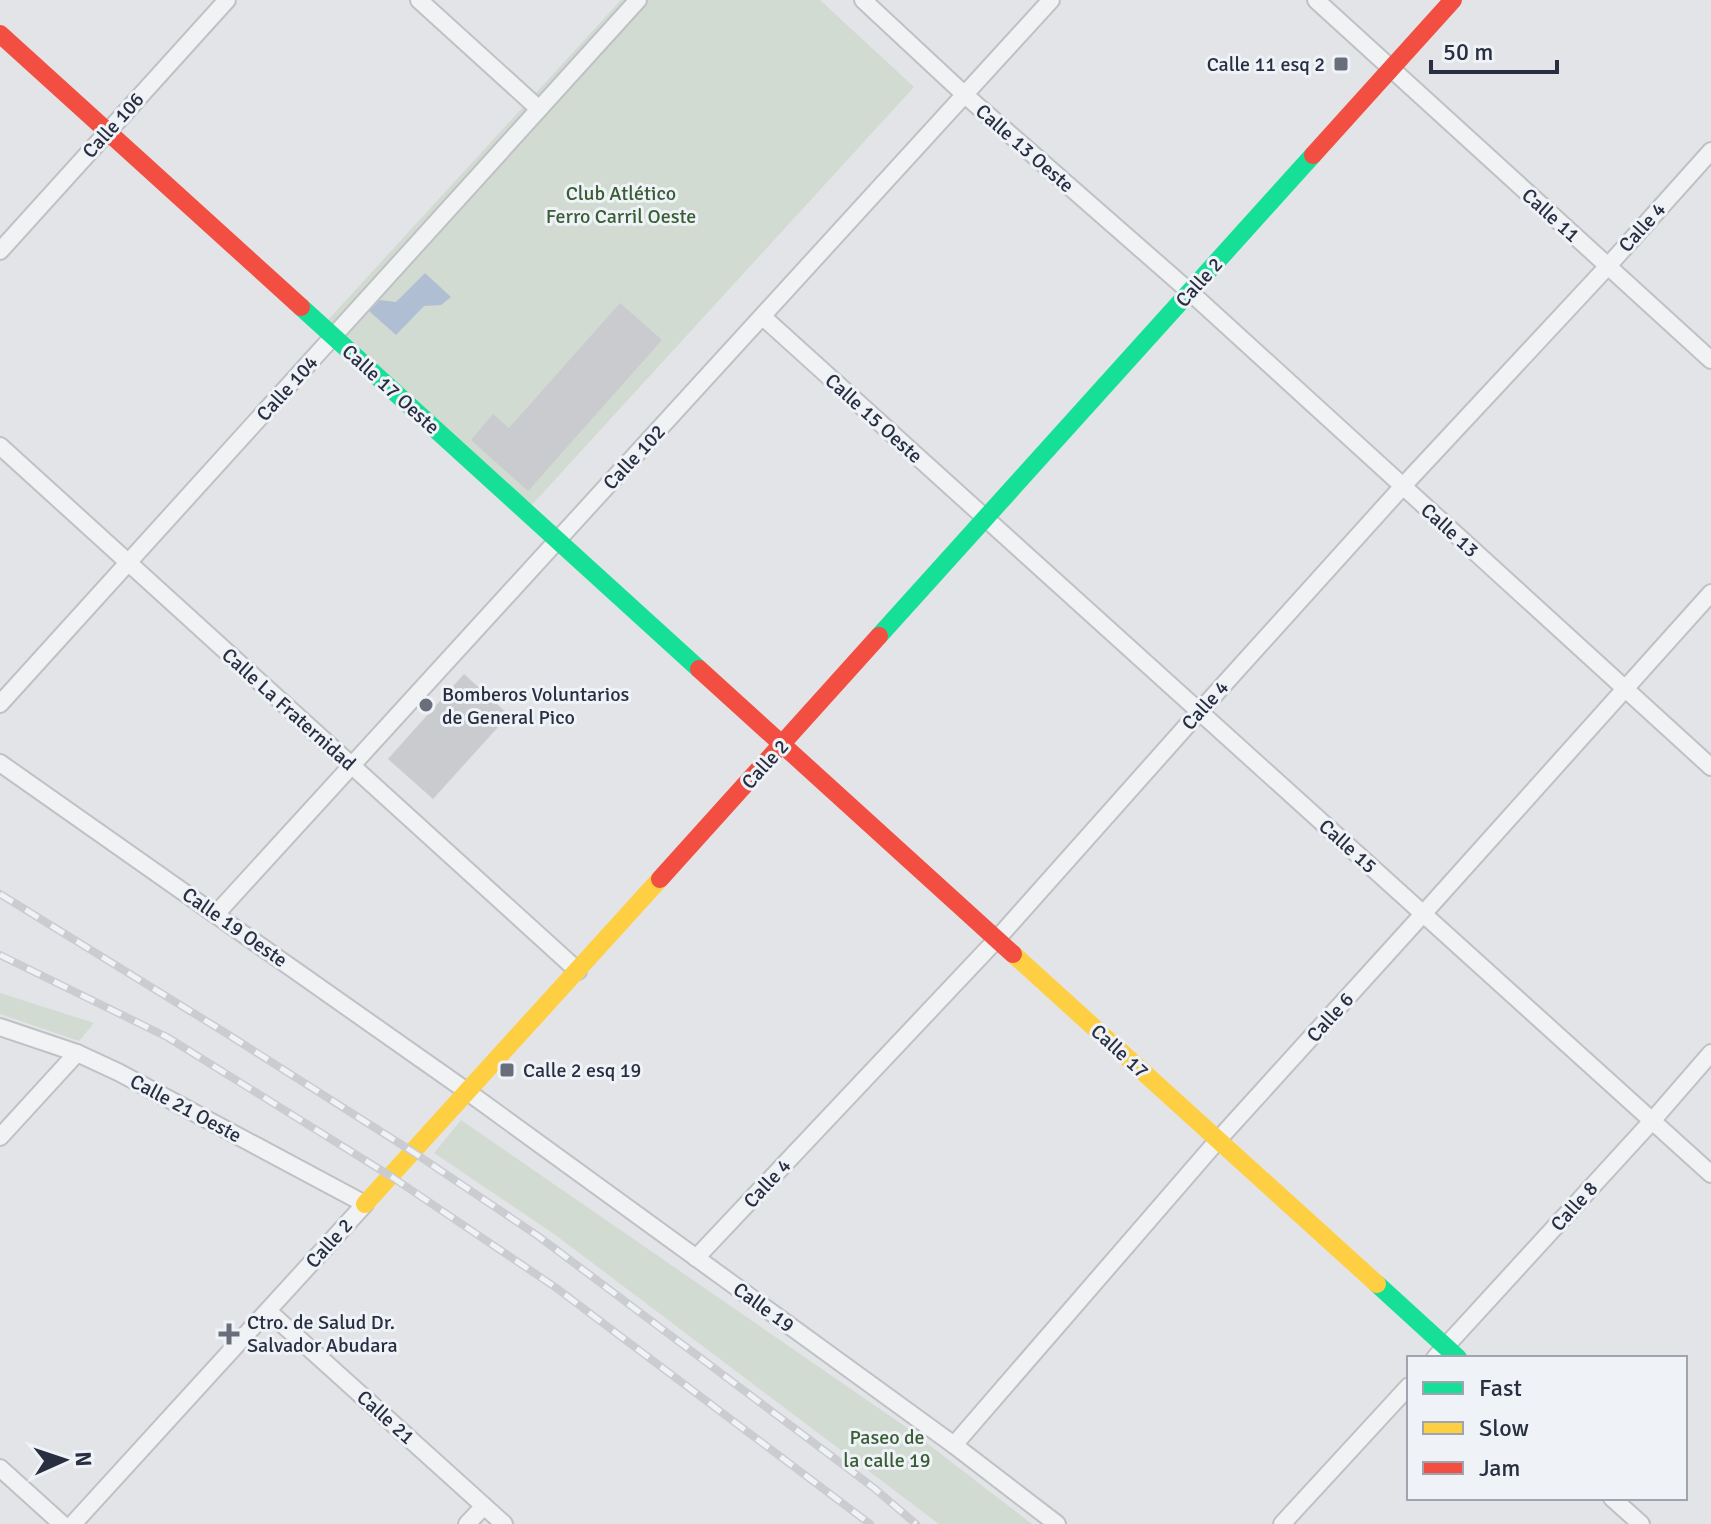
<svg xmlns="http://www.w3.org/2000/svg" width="1711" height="1524" viewBox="0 0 1711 1524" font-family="Signika,sans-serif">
  <rect width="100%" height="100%" fill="#e2e4e7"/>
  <!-- green -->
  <g fill="#d2dbd2">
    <path d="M 621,0 L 820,0 L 914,87 L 529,508 L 327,321 Z"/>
    <path d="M 0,993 L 94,1023 L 79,1041 L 0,1014 Z"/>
    <path d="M 461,1120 L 906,1427 L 1032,1524 L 939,1524 L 554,1234 L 434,1153 Z"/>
  </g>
  <!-- water -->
  <path fill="#b0bed3" d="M 425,273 L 451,297 L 441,305 L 424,306 L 396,335 L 369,311 L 380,300 L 396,302 Z"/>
  <!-- building -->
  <g fill="#c9cbcf">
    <path d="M 620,303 L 662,340 L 528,491 L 471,440 L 493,414 L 509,428 Z"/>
    <path d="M 464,674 L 509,715 L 433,799 L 388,759 Z"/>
  </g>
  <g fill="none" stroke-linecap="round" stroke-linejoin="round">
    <!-- street casing -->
    <g stroke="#bfc1c5" stroke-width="20">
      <g id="street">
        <path d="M 419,0 L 539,109"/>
        <path d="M 863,0 L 965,95 L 1190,292 L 1711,767"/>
        <path d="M 1316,0 L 1711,360"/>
        <path d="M 0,251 L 227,0"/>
        <path d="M 763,317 L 1711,1174"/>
        <path d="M 0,446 L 578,971"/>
        <path d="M 0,704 L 638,0"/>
        <path d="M 0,763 L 468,1092 L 954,1445 L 1057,1524"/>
        <path d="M 216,914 L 1051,0"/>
        <path d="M 0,1027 L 77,1053 L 118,1072 L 365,1204 L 73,1524"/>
        <path d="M 0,1137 L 77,1053"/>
        <path d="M 696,1258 L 997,939 L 1199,712 L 1403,486 L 1608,266 L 1711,151"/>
        <path d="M 268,1311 L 504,1524"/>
        <path d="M 1435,1358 L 1652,1121 L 1711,1053"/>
        <path d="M 954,1445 L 1218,1140 L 1423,914 L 1711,593"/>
        <path d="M 0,1468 L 62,1524"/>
        <path d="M 1612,1498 L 1641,1524"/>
        <path d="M 467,1524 L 484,1506"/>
        <path d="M 1282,1524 L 1409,1386"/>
      </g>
    </g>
    <!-- street -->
    <use href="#street" stroke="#f1f2f3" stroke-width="16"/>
    <!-- fast -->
    <g stroke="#16e098" stroke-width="18">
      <path d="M 301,307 L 699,669"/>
      <path d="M 879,636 L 1313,155"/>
      <path d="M 1377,1284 L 1458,1358"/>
    </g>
    <!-- slow -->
    <g stroke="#ffcf43" stroke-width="18">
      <path d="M 1013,954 L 1377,1284"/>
      <path d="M 365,1204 L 660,879"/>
    </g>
    <!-- jam -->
    <g stroke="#f24e42" stroke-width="18">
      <path d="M 0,34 L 301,307"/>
      <path d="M 1313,155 L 1453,0"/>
      <path d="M 699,669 L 1013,954"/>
      <path d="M 660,879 L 879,636"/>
    </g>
    <!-- rail casing -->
    <g stroke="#cacccf" stroke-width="8">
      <g id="rail">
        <path d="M 0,894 L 229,1035 L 413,1152 L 538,1236 L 874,1488 L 916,1524"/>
        <path d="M 0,955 L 167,1037 L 392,1177 L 555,1287 L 870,1524"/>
      </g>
    </g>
    <!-- rail -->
    <use href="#rail" stroke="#eff2f7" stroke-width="5" stroke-dasharray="15" stroke-linecap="butt"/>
  </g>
  <!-- markers -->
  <g fill="#696e7b" stroke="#eff2f7" stroke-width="3">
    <rect x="1333" y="56" width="16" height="16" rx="4"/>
    <circle cx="426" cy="705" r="8"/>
    <rect x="499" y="1062" width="16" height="16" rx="4"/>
    <path d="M225 1322h8v8h8v8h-8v8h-8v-8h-8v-8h8z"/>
  </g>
  <g text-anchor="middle" stroke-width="6" stroke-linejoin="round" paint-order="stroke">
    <!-- poi labels -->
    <g font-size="20" fill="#282f41" stroke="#eff2f7" text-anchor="start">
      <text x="1325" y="71" text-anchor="end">Calle 11 esq 2</text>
      <text x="442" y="701">Bomberos Voluntarios<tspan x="442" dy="23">de General Pico</tspan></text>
      <text x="523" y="1077">Calle 2 esq 19</text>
      <text x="247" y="1329">Ctro. de Salud Dr.<tspan x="247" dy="23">Salvador Abudara</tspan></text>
    </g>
    <!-- street labels -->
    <g font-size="20" fill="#282f41" stroke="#eff2f7">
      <text transform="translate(113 125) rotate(-48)" y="7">Calle 106</text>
      <text transform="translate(1025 148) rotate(41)" y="7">Calle 13 Oeste</text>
      <text transform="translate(1551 215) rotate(42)" y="7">Calle 11</text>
      <text transform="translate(1642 227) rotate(-48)" y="7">Calle 4</text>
      <text transform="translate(1199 282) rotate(-48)" y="7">Calle 2</text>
      <text transform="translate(287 388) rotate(-48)" y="7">Calle 104</text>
      <text transform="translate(391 389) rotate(42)" y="7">Calle 17 Oeste</text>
      <text transform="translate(874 418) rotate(42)" y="7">Calle 15 Oeste</text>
      <text transform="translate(634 457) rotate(-47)" y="7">Calle 102</text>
      <text transform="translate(1450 530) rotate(42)" y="7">Calle 13</text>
      <text transform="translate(1205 705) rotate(-48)" y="7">Calle 4</text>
      <text transform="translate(289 709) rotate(42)" y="7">Calle La Fraternidad</text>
      <text transform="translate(765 764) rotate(-48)" y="7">Calle 2</text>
      <text transform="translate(1348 846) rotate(42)" y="7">Calle 15</text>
      <text transform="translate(235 927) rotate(35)" y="7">Calle 19 Oeste</text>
      <text transform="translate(1330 1017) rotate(-48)" y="7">Calle 6</text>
      <text transform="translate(1120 1051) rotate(42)" y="7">Calle 17</text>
      <text transform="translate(186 1108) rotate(28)" y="7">Calle 21 Oeste</text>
      <text transform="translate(767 1183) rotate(-47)" y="7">Calle 4</text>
      <text transform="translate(1574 1206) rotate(-48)" y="7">Calle 8</text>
      <text transform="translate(329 1243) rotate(-48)" y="7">Calle 2</text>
      <text transform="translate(764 1307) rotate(36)" y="7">Calle 19</text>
      <text transform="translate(386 1417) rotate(42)" y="7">Calle 21</text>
    </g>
    <!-- park labels -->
    <g font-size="20" fill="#395d35" stroke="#eff2f7">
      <text x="621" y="200">Club Atlético<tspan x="621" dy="23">Ferro Carril Oeste</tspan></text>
      <text x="887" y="1444">Paseo de<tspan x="887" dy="23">la calle 19</tspan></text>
    </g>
  </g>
  <!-- legend -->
  <rect x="1407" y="1356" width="280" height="144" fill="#eff2f7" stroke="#9fa4ae" stroke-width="2"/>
  <rect x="1423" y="1382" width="40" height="12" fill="#16e098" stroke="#9fa4ae" stroke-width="2"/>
  <text x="1479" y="1396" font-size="24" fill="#282f41">Fast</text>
  <rect x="1423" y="1422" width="40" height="12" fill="#ffcf43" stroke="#9fa4ae" stroke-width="2"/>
  <text x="1479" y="1436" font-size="24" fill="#282f41">Slow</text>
  <rect x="1423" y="1462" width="40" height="12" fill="#f24e42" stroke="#9fa4ae" stroke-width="2"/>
  <text x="1479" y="1476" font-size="24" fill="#282f41">Jam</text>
  <!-- north arrow -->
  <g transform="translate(64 1460) rotate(87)" stroke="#eff2f7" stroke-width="6" paint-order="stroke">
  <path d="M0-6L14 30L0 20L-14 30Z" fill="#282f41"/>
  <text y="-12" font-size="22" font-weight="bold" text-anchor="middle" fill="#282f41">N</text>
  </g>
  <!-- scale -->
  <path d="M1431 60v12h126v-12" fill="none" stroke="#282f41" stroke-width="4"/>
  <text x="1443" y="60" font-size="24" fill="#282f41" stroke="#eff2f7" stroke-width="6" paint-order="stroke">50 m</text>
</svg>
